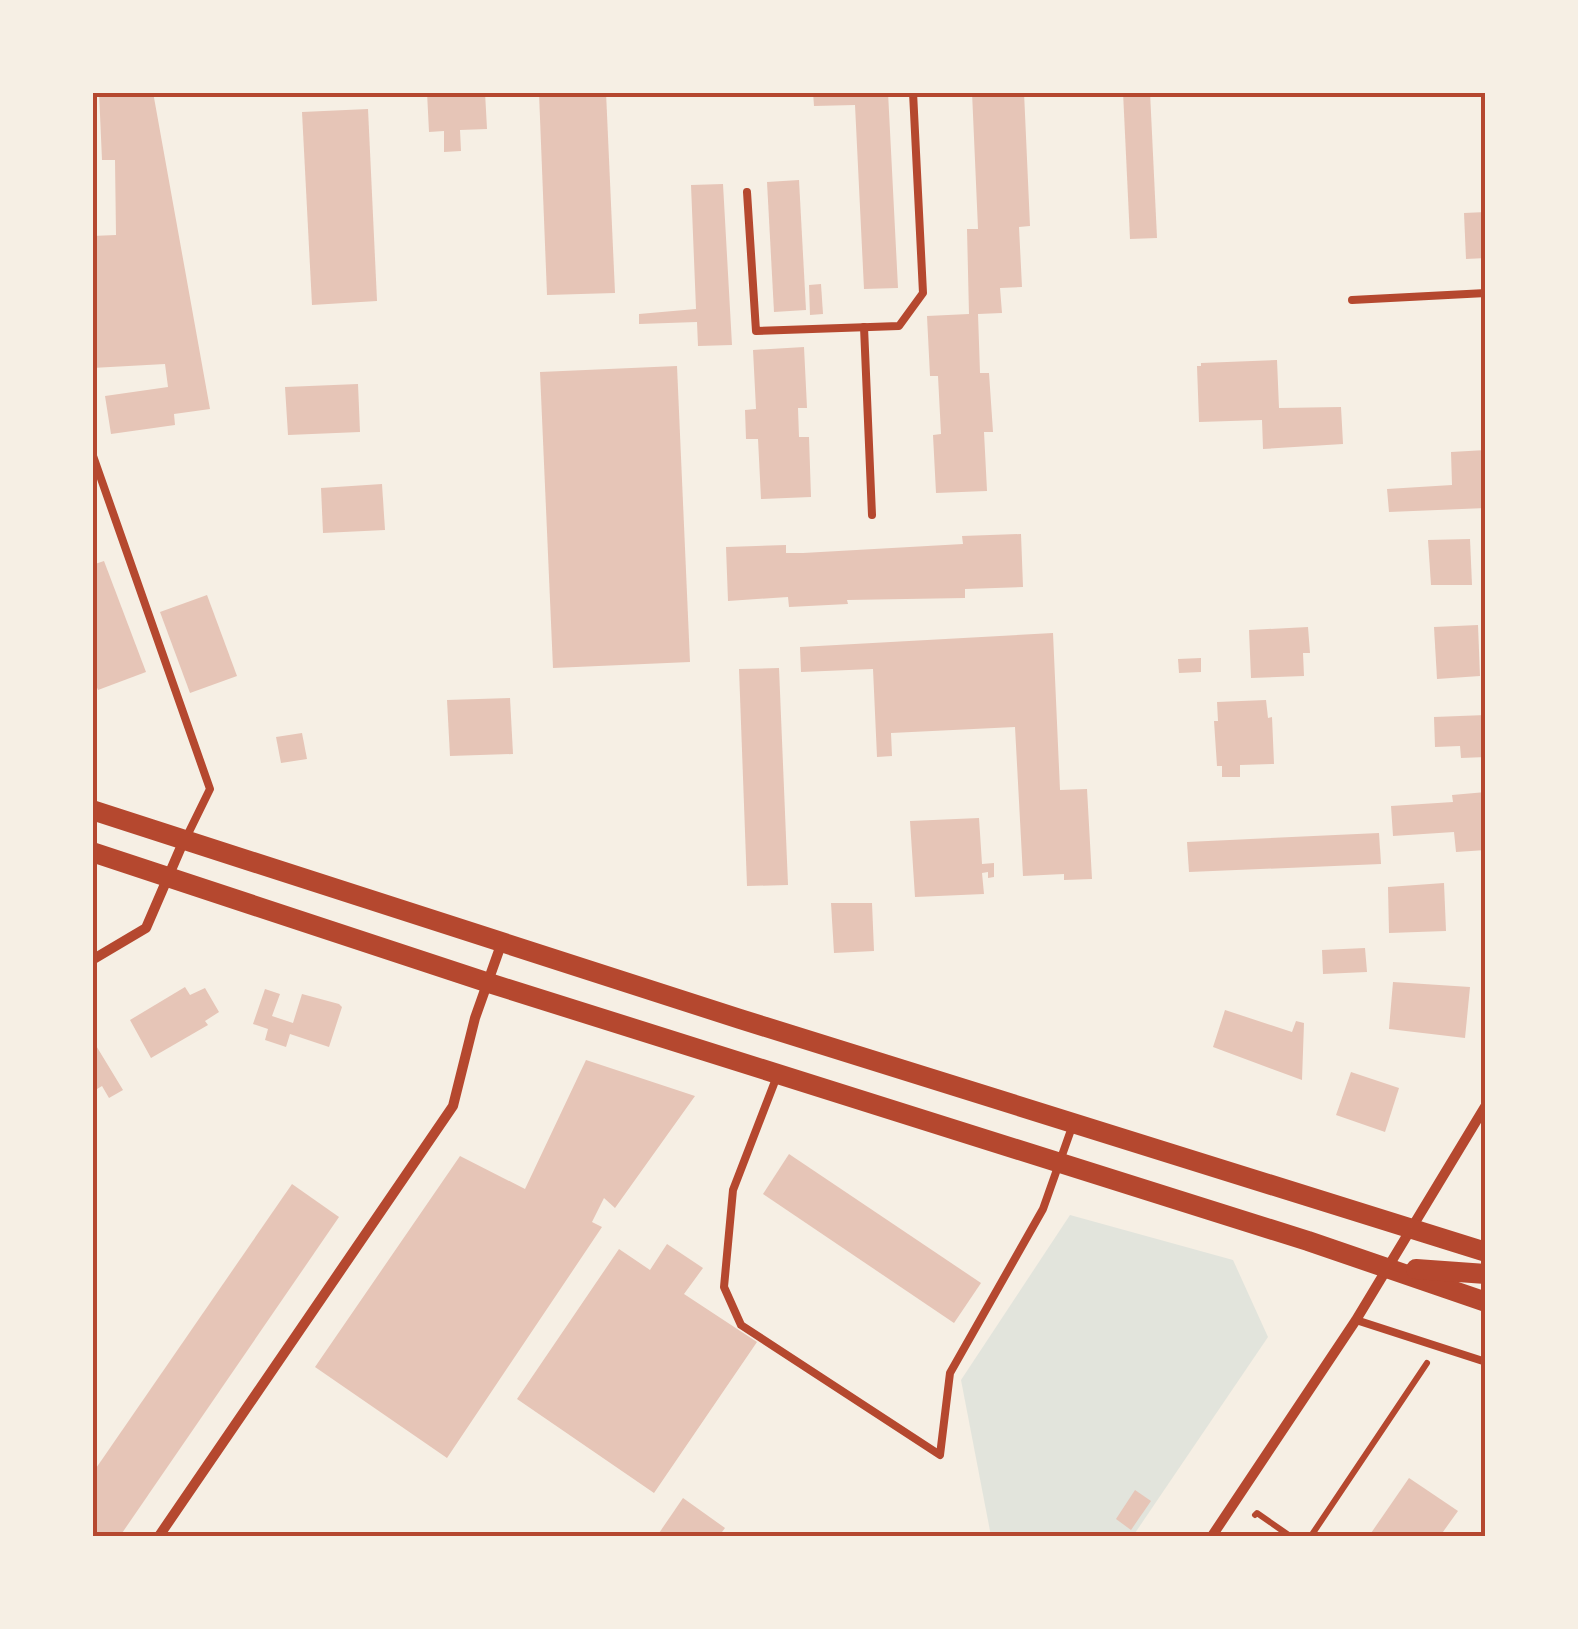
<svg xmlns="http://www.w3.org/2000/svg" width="1578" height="1629" viewBox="0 0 1578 1629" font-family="'Archivo Narrow',sans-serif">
  <rect width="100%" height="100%" fill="#f6efe4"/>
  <!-- green -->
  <path fill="#e2e4dc" d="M 1070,1215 L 1233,1260 L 1268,1337 L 1133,1536 L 991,1536 L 961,1380 Z"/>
  <!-- building -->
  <g fill="#e6c5b7">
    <path d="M 99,92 L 153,92 L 210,409 L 174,414 L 175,425 L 111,434 L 105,396 L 168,387 L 165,364 L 92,368 L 92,236 L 116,235 L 115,160 L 102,160 Z"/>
    <path d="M 427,92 L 485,92 L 487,129 L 460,130 L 461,151 L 444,152 L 444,131 L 429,132 Z"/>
    <path d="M 545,92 L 606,92 L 615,293 L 547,295 L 539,93 Z"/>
    <path d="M 813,92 L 888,92 L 898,288 L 864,289 L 855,105 L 814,106 Z"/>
    <path d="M 972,92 L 1024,92 L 1030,226 L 1019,227 L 1022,287 L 1000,288 L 1002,313 L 978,314 L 980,373 L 989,373 L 993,432 L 984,432 L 987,491 L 936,493 L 933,435 L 941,434 L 938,376 L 930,376 L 927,316 L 969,314 L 967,229 L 978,229 Z"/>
    <path d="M 1123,92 L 1150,92 L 1157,238 L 1130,239 Z"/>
    <path d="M 368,109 L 377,301 L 312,305 L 302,112 Z"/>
    <path d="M 799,180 L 806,310 L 774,312 L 767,182 Z"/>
    <path d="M 723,184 L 732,345 L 698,346 L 697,322 L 639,324 L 639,314 L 696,309 L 691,185 Z"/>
    <path d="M 1486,212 L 1486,258 L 1466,259 L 1464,213 Z"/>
    <path d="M 821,284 L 823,314 L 810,315 L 809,285 Z"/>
    <path d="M 804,347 L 807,408 L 798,408 L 799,437 L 809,437 L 811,497 L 761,499 L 758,439 L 746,439 L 745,410 L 756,409 L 753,350 Z"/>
    <path d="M 1277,360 L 1279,408 L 1341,407 L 1343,444 L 1263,449 L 1262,420 L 1199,422 L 1197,366 L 1201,366 L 1201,363 Z"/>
    <path d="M 677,366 L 690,662 L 553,668 L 540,372 Z"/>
    <path d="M 358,384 L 360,432 L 288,435 L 285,387 Z"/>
    <path d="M 1486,450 L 1486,508 L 1389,512 L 1387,489 L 1452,485 L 1451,452 Z"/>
    <path d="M 382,484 L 385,530 L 323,533 L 321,488 Z"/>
    <path d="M 1021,534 L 1023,587 L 965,589 L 965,598 L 847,600 L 848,604 L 789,607 L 788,597 L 728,601 L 726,547 L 786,545 L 786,553 L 803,553 L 963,544 L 962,536 Z"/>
    <path d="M 1470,539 L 1472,585 L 1431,585 L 1428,540 Z"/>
    <path d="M 104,561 L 146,672 L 98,690 L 92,675 L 92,565 Z"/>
    <path d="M 207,595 L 237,676 L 190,693 L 160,612 Z"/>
    <path d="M 1478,625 L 1480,676 L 1437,679 L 1434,627 Z"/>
    <path d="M 1308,627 L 1310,653 L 1303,653 L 1304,676 L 1251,678 L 1249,630 Z"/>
    <path d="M 1053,633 L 1060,790 L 1087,789 L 1092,879 L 1064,880 L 1064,874 L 1023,876 L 1015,727 L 891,733 L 892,756 L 877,757 L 873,669 L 801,672 L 800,647 Z"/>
    <path d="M 1201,658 L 1201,672 L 1179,673 L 1178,659 Z"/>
    <path d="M 779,668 L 788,885 L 747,886 L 739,669 Z"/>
    <path d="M 510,698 L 513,754 L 450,756 L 447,700 Z"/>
    <path d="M 1266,700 L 1268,718 L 1272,717 L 1274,764 L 1240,765 L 1240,777 L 1222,777 L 1222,766 L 1217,766 L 1214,721 L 1218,721 L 1217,702 Z"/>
    <path d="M 1486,715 L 1486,757 L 1461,758 L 1460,746 L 1435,747 L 1434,717 Z"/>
    <path d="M 302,733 L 307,759 L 281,763 L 276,737 Z"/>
    <path d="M 1486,792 L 1486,850 L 1456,852 L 1454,832 L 1393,836 L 1391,806 L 1453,802 L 1452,795 Z"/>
    <path d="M 979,818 L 982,864 L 994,863 L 994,877 L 988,878 L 988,872 L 982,873 L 984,894 L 915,897 L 910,821 Z"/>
    <path d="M 1379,833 L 1381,864 L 1189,872 L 1187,842 Z"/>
    <path d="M 1444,883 L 1446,931 L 1389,933 L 1388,887 Z"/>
    <path d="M 831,903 L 872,903 L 874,951 L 834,953 Z"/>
    <path d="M 1365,948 L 1367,972 L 1323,974 L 1322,950 Z"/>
    <path d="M 1393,982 L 1470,987 L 1465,1038 L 1389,1029 Z"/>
    <path d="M 185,987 L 190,995 L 205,988 L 219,1012 L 205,1021 L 208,1025 L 151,1058 L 130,1020 Z"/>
    <path d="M 265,989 L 280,994 L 272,1016 L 293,1023 L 302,994 L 339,1004 L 342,1007 L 329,1047 L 290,1034 L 286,1047 L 265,1040 L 268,1029 L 253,1024 Z"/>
    <path d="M 1225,1010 L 1292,1032 L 1296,1021 L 1304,1023 L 1302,1080 L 1213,1047 Z"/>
    <path d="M 92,1039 L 123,1090 L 109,1098 L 102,1086 L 92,1092 Z"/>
    <path d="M 586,1060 L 695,1096 L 615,1208 L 604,1198 L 592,1222 L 602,1227 L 447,1458 L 315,1367 L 460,1156 L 525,1189 Z"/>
    <path d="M 1351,1072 L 1399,1088 L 1385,1132 L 1336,1115 Z"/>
    <path d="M 789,1154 L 981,1283 L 954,1323 L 763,1194 Z"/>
    <path d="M 292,1184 L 339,1217 L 120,1536 L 92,1536 L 92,1474 Z"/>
    <path d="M 667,1244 L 703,1268 L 684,1294 L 757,1342 L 654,1493 L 517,1399 L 619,1249 L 650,1270 Z"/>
    <path d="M 1409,1478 L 1458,1511 L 1440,1536 L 1369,1536 Z"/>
    <path d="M 1135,1490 L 1151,1501 L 1131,1530 L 1116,1519 Z"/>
    <path d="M 683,1498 L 725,1528 L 719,1536 L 657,1536 Z"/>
  </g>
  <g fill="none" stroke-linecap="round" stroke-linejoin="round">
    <!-- path -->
    <g stroke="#b5482f" stroke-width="6">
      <path d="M 1255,1515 L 1257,1513 L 1290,1536"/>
      <path d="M 1311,1536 L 1427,1363"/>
    </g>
    <!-- service -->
    <g stroke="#b5482f" stroke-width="8">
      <path d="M 747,192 L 756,331 L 899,326 L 923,293 L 913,92"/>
      <path d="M 1352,300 L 1486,293"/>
      <path d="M 864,327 L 872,515"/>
      <path d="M 92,453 L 210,789 L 186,838"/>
      <path d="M 777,1076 L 733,1190 L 724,1287 L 741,1325 L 940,1455 L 950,1373 L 1043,1209 L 1072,1127"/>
      <path d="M 1356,1320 L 1486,1362"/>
    </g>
    <!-- minor -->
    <g stroke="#b5482f" stroke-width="10">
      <path d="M 92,960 L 146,928 L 184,840"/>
      <path d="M 159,1536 L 453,1106 L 475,1018 L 502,942"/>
      <path d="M 1212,1536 L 1356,1320 L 1486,1105"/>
    </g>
    <!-- secondary -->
    <g stroke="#b5482f" stroke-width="20">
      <path d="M 92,810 L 740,1019 L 1486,1252"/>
      <path d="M 92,852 L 489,983 L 1308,1241 L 1486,1302"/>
      <path d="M 1416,1269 L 1486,1274"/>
    </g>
  </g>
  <!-- border -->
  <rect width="1578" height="1629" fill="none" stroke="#f6efe4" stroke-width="190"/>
  <rect x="95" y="95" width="1388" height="1439" fill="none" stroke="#b5482f" stroke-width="4"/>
</svg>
